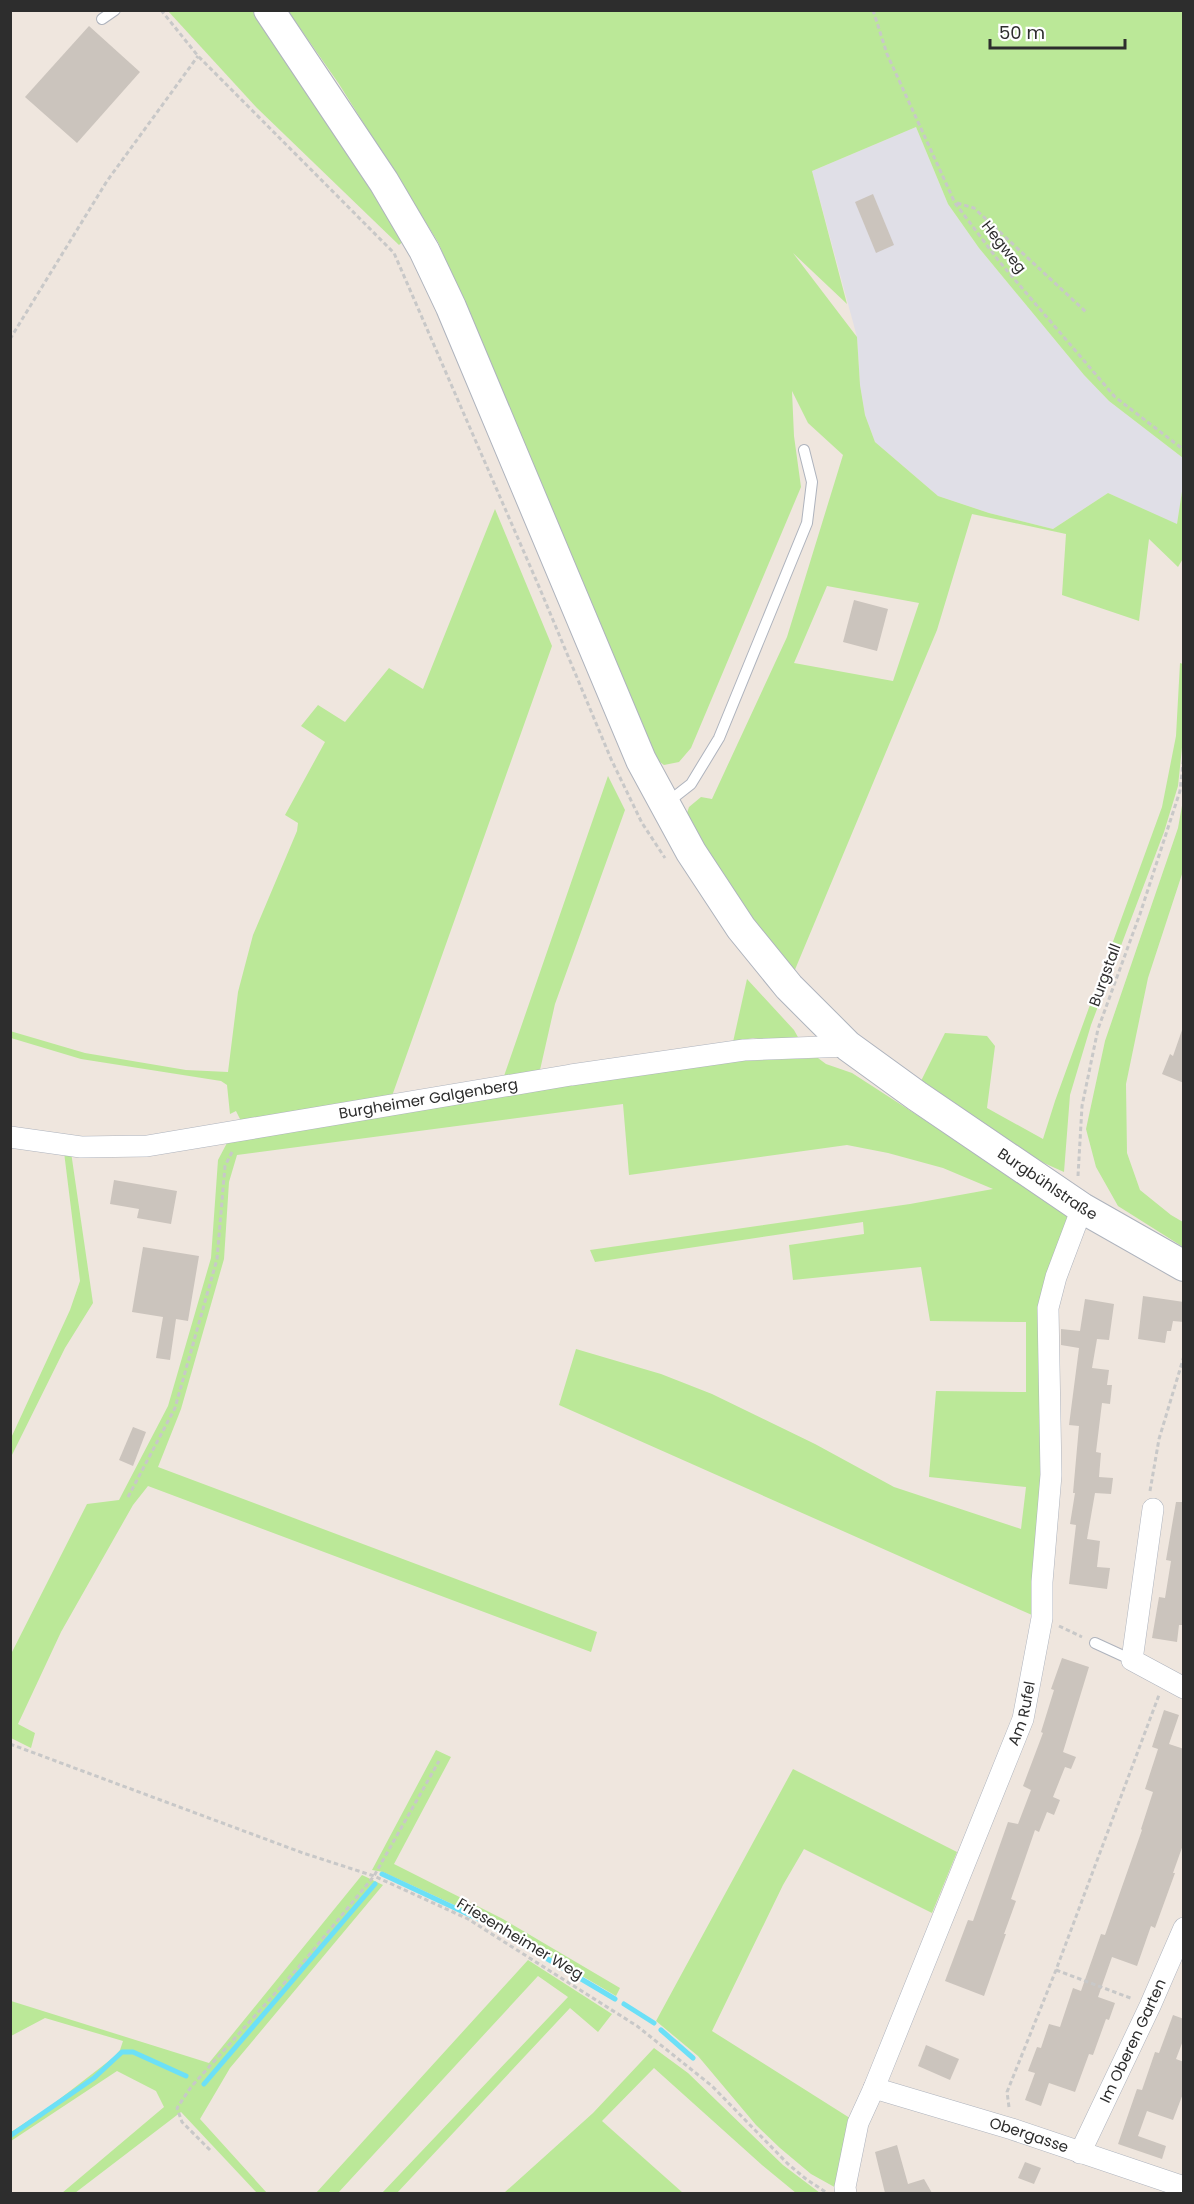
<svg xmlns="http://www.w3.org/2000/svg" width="1194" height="2204" viewBox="0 0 1194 2204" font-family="Poppins,sans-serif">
  <rect width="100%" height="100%" fill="#efe6de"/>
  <!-- industrial -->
  <path fill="#e0dfe7" d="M 916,127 L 948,204 L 979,248 L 1084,375 L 1109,401 L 1183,458 L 1183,485 L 1177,525 L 1108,493 L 1053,529 L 989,513 L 938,496 L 875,442 L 865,415 L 860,385 L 857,337 L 812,171 Z"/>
  <!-- green -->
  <g fill="#bbe898" fill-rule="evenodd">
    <path d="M 168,11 L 258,11 L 406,239 L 399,245 L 257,108 Z"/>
    <path d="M 288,11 L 1183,11 L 1183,458 L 1109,401 L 1084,375 L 979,248 L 948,204 L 916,127 L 812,171 L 847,304 L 793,253 L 857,337 L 860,385 L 865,415 L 875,442 L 938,496 L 989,513 L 1053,529 L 1108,493 L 1177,524 L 1183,485 L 1184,557 L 1178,567 L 1149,539 L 1139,621 L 1062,595 L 1066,534 L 972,514 L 937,630 L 794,972 L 744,914 L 684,822 L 689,807 L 701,797 L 712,799 L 787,637 L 843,455 L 808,423 L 792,391 L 794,436 L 801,487 L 691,748 L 679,762 L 664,765 L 657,760 L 438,242 L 339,84 ZM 827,586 L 919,603 L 893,681 L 794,663 Z"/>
    <path d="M 495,509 L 552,646 L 392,1096 L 243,1125 L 236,1111 L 230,1114 L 227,1085 L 221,1081 L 81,1059 L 11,1038 L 10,1031 L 85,1053 L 186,1070 L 228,1072 L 238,992 L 253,935 L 297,831 L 298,823 L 285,815 L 325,742 L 301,726 L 318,705 L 345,722 L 389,668 L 423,689 Z"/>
    <path d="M 1180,663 L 1183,664 L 1183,738 L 1178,786 L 1164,832 L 1091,1025 L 1070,1095 L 1064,1172 L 1026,1155 L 921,1081 L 945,1033 L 987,1036 L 995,1046 L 987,1108 L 1043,1139 L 1055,1101 L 1162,807 L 1176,736 Z"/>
    <path d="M 608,776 L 625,810 L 555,1004 L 540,1070 L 504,1076 Z"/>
    <path d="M 1183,800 L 1183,871 L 1148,978 L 1126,1084 L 1127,1153 L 1140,1190 L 1171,1215 L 1183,1222 L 1183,1247 L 1118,1206 L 1096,1167 L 1086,1129 L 1105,1041 L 1178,828 Z"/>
    <path d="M 747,979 L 794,1030 L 799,1039 L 767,1040 L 753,1038 L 733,1042 Z"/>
    <path d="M 818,1058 L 826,1064 L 852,1073 L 1072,1215 L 1043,1302 L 1045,1472 L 1032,1615 L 559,1405 L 576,1349 L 661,1374 L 712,1394 L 815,1444 L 894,1487 L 1021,1529 L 1026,1487 L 929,1477 L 936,1391 L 1026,1392 L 1026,1322 L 930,1321 L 921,1267 L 793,1280 L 789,1245 L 864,1234 L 863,1222 L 595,1262 L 590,1250 L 910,1204 L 993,1189 L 943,1168 L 888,1153 L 847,1145 L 629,1175 L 623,1104 L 237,1155 L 229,1182 L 224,1259 L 181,1409 L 158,1467 L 597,1632 L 591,1652 L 148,1486 L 133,1505 L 61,1632 L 18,1724 L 35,1733 L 31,1748 L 11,1738 L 10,1656 L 87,1504 L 119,1500 L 168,1406 L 211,1258 L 218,1160 L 228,1141 L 705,1062 Z"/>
    <path d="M 64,1152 L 71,1152 L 93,1303 L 65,1348 L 11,1457 L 11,1438 L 70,1310 L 80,1281 Z"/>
    <path d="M 436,1750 L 451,1757 L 394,1864 L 503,1919 L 620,1988 L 616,1996 L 489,1921 L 383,1872 L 372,1870 Z"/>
    <path d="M 793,1769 L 957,1852 L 932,1913 L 804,1849 L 783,1885 L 712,2031 L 853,2120 L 838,2189 L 811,2174 L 780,2148 L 756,2125 L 698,2056 L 656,2021 Z"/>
    <path d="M 362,1875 L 383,1885 L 230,2068 L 200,2119 L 267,2193 L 257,2193 L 181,2112 L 75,2193 L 62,2193 L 164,2107 L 156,2091 L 117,2071 L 11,2141 L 11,2132 L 48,2108 L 114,2057 L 120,2050 L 123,2041 L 45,2018 L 11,2036 L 11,2001 L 209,2063 Z"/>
    <path d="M 528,1960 L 612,2014 L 598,2032 L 570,2008 L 397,2193 L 382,2193 L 568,1997 L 538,1976 L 338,2193 L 316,2193 Z"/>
    <path d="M 654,2048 L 688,2073 L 783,2165 L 820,2193 L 796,2193 L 762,2165 L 654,2068 L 602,2121 L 683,2193 L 504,2193 L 593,2113 Z"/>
  </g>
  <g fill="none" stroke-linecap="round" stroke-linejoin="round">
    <!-- stream -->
    <g stroke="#6ce0f7" stroke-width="5">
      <path d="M 382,1874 L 487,1923 L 615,1999"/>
      <path d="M 624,2004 L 654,2023"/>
      <path d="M 661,2030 L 693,2058"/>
      <path d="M 204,2084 L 375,1884"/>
      <path d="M 10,2136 L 94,2078 L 122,2052 L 133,2052 L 186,2076"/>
    </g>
  </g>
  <!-- building -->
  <g fill="#cbc4bd">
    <path d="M 89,26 L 140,72 L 77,143 L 25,97 Z"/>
    <path d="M 873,194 L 894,245 L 876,253 L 855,202 Z"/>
    <path d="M 854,600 L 888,609 L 877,651 L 843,642 Z"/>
    <path d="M 1182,1030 L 1184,1030 L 1184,1083 L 1162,1074 L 1170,1054 L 1173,1056 Z"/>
    <path d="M 114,1180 L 177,1191 L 171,1224 L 137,1218 L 139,1209 L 110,1204 Z"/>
    <path d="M 143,1247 L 199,1256 L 188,1321 L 176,1319 L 170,1360 L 156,1358 L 163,1317 L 132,1312 Z"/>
    <path d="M 1143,1296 L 1184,1302 L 1184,1322 L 1173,1321 L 1171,1331 L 1167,1331 L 1165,1343 L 1138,1339 Z"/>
    <path d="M 1085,1299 L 1114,1304 L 1109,1340 L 1097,1339 L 1092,1368 L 1109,1370 L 1107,1385 L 1112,1385 L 1110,1404 L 1102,1403 L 1096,1452 L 1101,1453 L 1099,1477 L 1113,1478 L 1111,1494 L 1095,1493 L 1087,1539 L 1100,1541 L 1097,1567 L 1110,1568 L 1107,1589 L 1069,1584 L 1076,1525 L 1070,1524 L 1075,1493 L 1073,1493 L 1079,1426 L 1069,1425 L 1079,1348 L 1061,1345 L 1061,1329 L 1080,1331 Z"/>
    <path d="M 133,1427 L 146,1432 L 133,1466 L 119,1460 Z"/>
    <path d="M 1176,1502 L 1184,1502 L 1184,1625 L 1179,1625 L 1177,1642 L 1152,1638 L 1159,1597 L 1165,1598 L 1171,1561 L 1166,1560 Z"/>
    <path d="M 1062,1658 L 1089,1667 L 1063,1752 L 1076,1757 L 1071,1769 L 1065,1767 L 1053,1797 L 1060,1800 L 1054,1815 L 1047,1812 L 1039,1832 L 1035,1830 L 1011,1899 L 1016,1901 L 1004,1934 L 1006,1934 L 984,1996 L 945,1981 L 968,1920 L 973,1921 L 1008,1822 L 1018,1824 L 1031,1790 L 1023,1786 L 1043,1733 L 1041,1732 L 1054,1690 L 1051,1689 Z"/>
    <path d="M 1164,1710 L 1179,1715 L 1169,1744 L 1184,1749 L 1184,1842 L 1173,1873 L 1175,1873 L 1155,1928 L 1151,1926 L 1137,1966 L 1112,1957 L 1098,1997 L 1115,2003 L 1109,2020 L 1106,2019 L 1093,2055 L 1089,2054 L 1075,2092 L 1049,2083 L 1041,2106 L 1025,2100 L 1035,2073 L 1028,2071 L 1037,2047 L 1041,2048 L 1049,2024 L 1060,2027 L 1073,1988 L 1081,1991 L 1101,1934 L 1105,1935 L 1142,1830 L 1141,1829 L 1153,1792 L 1145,1789 L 1158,1749 L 1152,1747 Z"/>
    <path d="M 1173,2015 L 1184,2019 L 1184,2038 L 1176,2059 L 1184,2062 L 1184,2091 L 1173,2120 L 1147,2111 L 1138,2136 L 1166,2146 L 1162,2159 L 1118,2144 L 1137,2089 L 1142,2090 L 1155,2052 L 1159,2053 Z"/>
    <path d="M 926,2045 L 959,2059 L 950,2080 L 918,2066 Z"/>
    <path d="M 897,2145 L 908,2184 L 924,2179 L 932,2193 L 885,2193 L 875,2152 Z"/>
    <path d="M 1025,2162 L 1041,2168 L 1034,2184 L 1018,2178 Z"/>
  </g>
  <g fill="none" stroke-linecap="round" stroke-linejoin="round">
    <!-- lane casing -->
    <g stroke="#aeb3bd" stroke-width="12">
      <g id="lane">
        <path d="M 102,19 L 115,10"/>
        <path d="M 668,802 L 691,784 L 719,738 L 807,523 L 812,482 L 804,450"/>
        <path d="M 1095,1643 L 1132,1660"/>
      </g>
    </g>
    <!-- street casing -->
    <g stroke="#aeb3bd" stroke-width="22">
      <g id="street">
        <path id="s1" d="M 10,1137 L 81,1147 L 147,1146 L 571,1075 L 744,1050 L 848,1046"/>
        <path d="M 1153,1509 L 1132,1660 L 1184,1688"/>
        <path id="s2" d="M 874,2088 L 1012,2129 L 1184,2187"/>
        <path id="s3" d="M 1080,2153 L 1150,2006 L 1184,1928"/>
        <path id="s4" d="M 846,2194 L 845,2187 L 858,2123 L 874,2088 L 1023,1719 L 1042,1618 L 1042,1582 L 1051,1475 L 1048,1308 L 1056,1277 L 1082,1208"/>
      </g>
    </g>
    <!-- secondary casing -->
    <g stroke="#aeb3bd" stroke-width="32">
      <g id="secondary">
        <path id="s5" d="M 269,10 L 384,182 L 424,250 L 451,307 L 641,760 L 691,852 L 741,928 L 789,987 L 848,1046 L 917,1096 L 1082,1208 L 1184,1266"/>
      </g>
    </g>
    <!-- path -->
    <g stroke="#c8c8c8" stroke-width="3" stroke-dasharray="4.5 3" stroke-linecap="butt">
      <path d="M 161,10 L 198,56 L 394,253 L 540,589 L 611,759 L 642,823 L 665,858"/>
      <path d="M 873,10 L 887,54 L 955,203 L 998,260 L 1115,397 L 1184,450"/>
      <path d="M 957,203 L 974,208 L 1086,312"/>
      <path d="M 10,339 L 107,181 L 198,56"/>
      <path d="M 1078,1176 L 1082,1106 L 1098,1029 L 1140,914 L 1180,791 L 1184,755"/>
      <path d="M 1150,1491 L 1159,1439 L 1184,1356"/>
      <path d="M 128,1497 L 175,1408 L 217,1259 L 225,1166 L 233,1150"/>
      <path d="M 1059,1626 L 1082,1637"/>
      <path d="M 10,1744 L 303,1853 L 374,1876 L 468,1919 L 637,2026 L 712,2086 L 788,2164 L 806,2179 L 827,2193"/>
      <path d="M 1056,1970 L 1133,1999"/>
      <path d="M 1009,2107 L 1007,2092 L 1056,1970 L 1159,1695"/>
      <path d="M 210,2150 L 182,2122 L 177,2108 L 191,2087 L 305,1960 L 374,1876 L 439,1761"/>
    </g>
    <!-- lane -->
    <use href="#lane" stroke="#fff" stroke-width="10"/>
    <!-- street -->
    <use href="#street" stroke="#fff" stroke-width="21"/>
    <!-- secondary -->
    <use href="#secondary" stroke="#fff" stroke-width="30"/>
  </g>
  <g text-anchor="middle" stroke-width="4.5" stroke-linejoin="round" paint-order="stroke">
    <!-- street labels -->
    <g font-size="15" fill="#2d2d2d" stroke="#fff">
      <text transform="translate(1004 247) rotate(52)" y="5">Hegweg</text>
      <text transform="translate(1105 975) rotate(-70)" y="5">Burgstall</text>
      <text dy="5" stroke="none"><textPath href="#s1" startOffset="423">Burgheimer Galgenberg</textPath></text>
      <text dy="5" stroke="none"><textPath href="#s5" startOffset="1438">Burgbühlstraße</textPath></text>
      <text dy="5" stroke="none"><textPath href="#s4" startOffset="514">Am Rufel</textPath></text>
      <text transform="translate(520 1939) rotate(31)" y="5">Friesenheimer Weg</text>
      <text dy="5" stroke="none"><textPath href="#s3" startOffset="124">Im Oberen Garten</textPath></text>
      <text dy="5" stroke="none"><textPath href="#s2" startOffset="162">Obergasse</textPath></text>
    </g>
  </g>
  <!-- border -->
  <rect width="1194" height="2204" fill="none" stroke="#2d2d2d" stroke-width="24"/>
  <!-- scale -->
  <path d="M990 39v9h135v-9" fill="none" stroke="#2d2d2d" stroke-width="3"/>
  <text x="999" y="39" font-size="18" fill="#2d2d2d" stroke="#ffffff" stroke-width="4.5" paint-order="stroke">50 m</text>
</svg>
